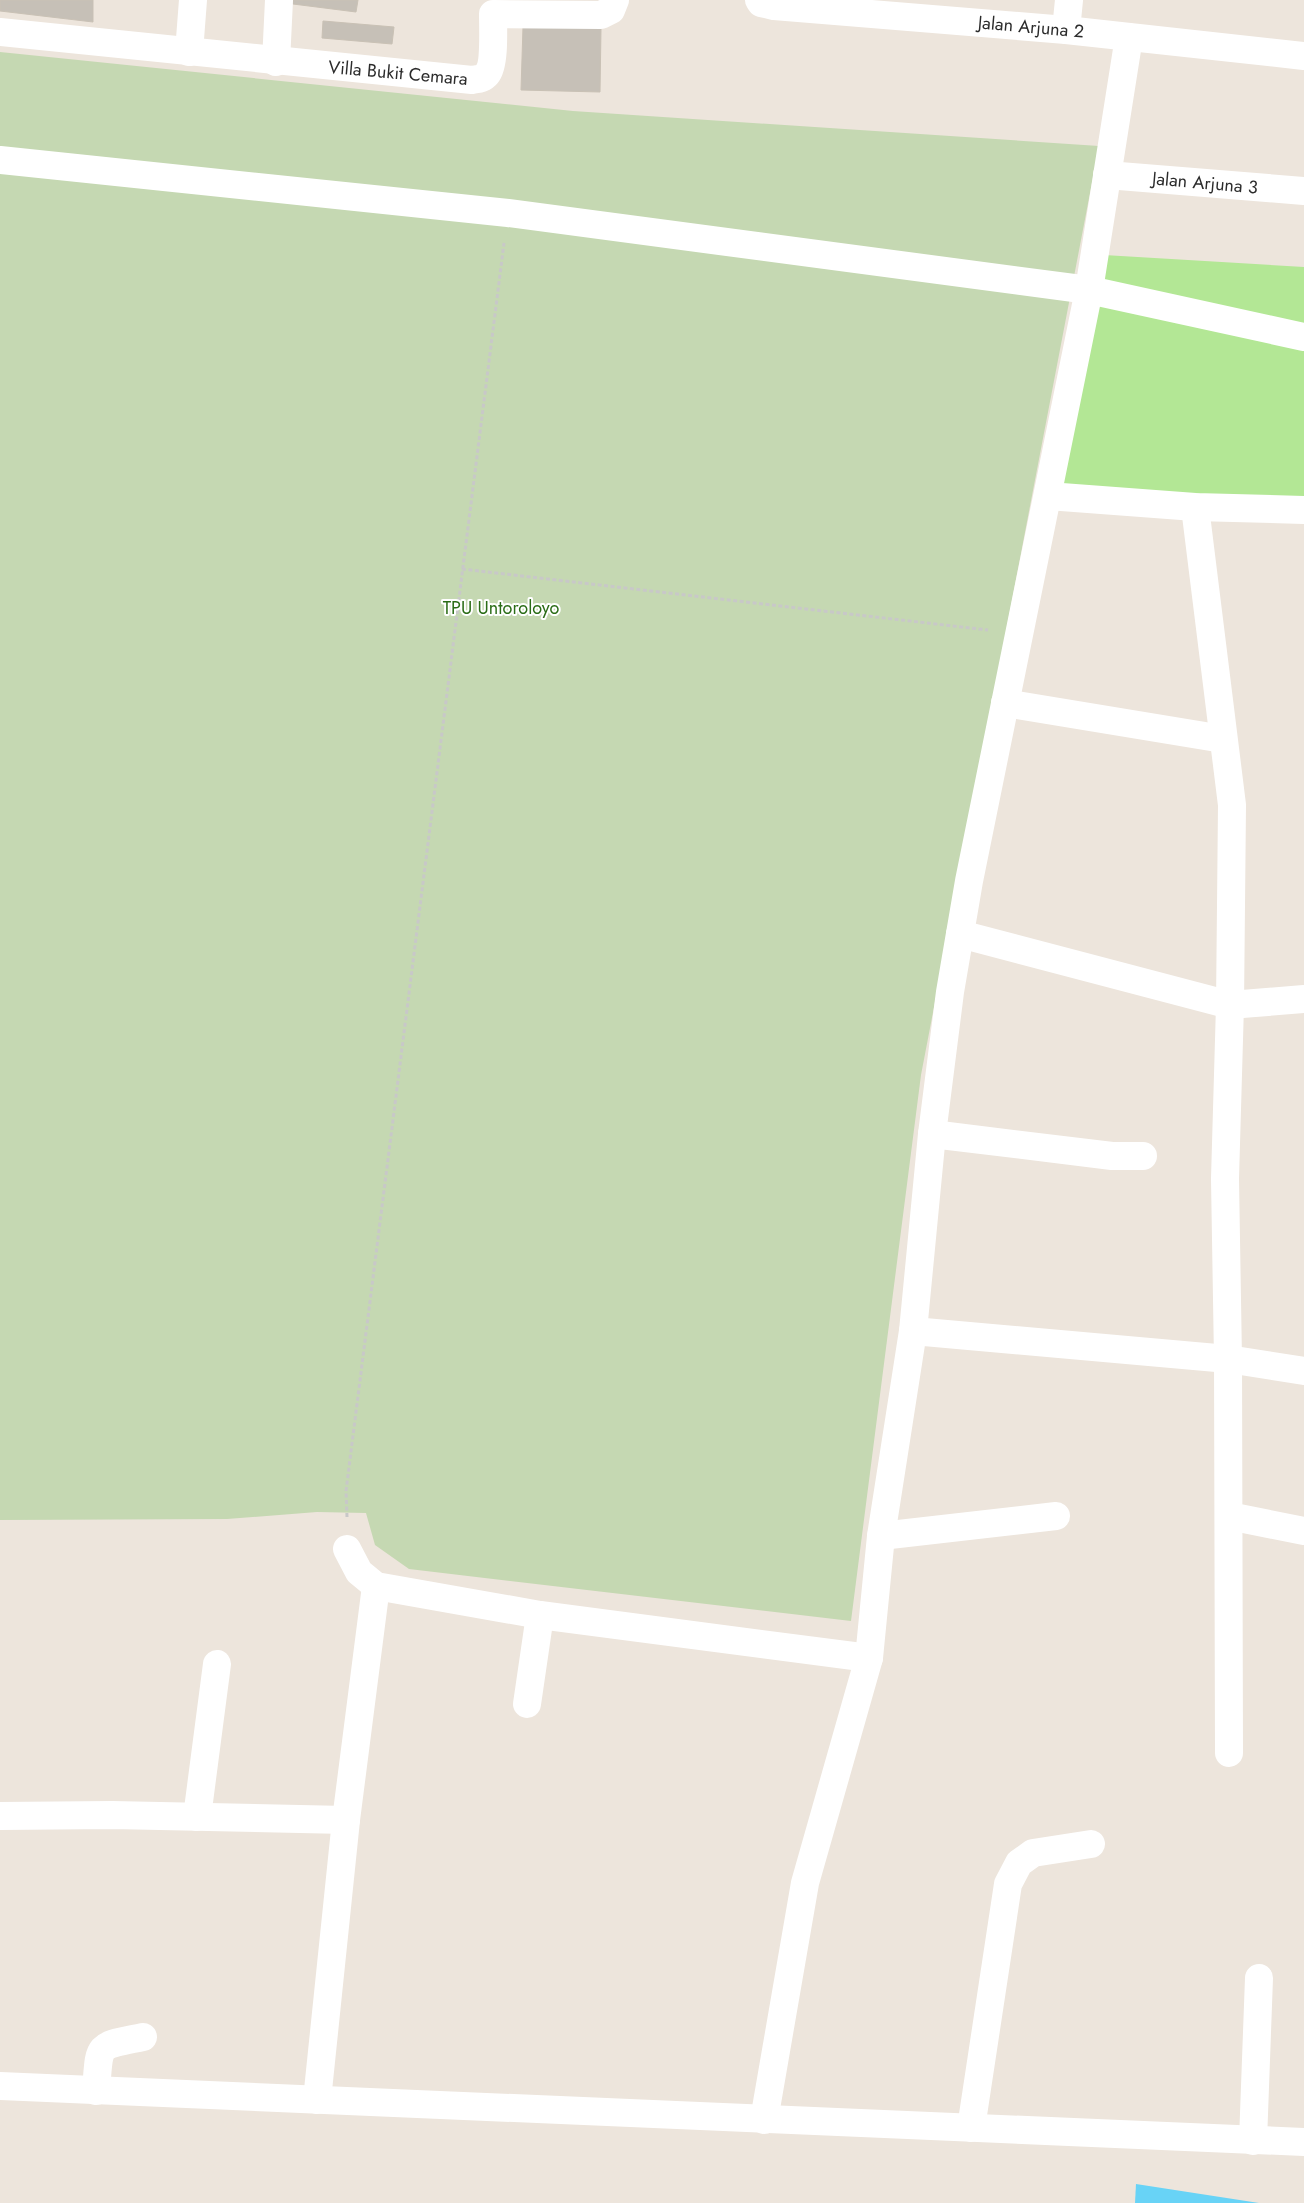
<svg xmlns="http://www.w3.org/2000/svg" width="1304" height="2203" viewBox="0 0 1304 2203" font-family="Jost,sans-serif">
  <rect width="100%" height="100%" fill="#ede5dc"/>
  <!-- green -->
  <path fill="#b3e795" d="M 1104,255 L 1304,267 L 1304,499 L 1061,490 Z"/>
  <!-- cemetery -->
  <path fill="#c5d8b2" d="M 0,52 L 573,111 L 1099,146 L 921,1075 L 851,1621 L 409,1569 L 375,1545 L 366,1513 L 317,1512 L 227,1519 L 0,1520 Z"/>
  <!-- water -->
  <path fill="#68d3f6" d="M 1136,2184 L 1259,2203 L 1135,2203 Z"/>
  <!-- building -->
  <g fill="#c6c0b7" stroke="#c9c1b5">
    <path d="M 0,0 L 93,0 L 93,22 L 0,11 Z"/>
    <path d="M 293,0 L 358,0 L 356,12 L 293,4 Z"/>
    <path d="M 323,21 L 394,27 L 392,44 L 322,38 Z"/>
    <path d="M 523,27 L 601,28 L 600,92 L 521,90 Z"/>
  </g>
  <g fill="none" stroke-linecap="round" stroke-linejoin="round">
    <!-- path -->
    <g stroke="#c8c8c8" stroke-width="3" stroke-dasharray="4 2.5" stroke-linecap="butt">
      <path d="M 462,569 L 988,630"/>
      <path d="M 347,1517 L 346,1491 L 504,243"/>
    </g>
    <!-- minor -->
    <g stroke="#fff" stroke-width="28">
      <path d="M 759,0 L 761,3 L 774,6 L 1066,30 L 1304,56"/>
      <path d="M 1066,30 L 1069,0"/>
      <path d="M 0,32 L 472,80 C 477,79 483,79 487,74 C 495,65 493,27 493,14 L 601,15 L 611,10 L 615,0"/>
      <path d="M 189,52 L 193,0"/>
      <path d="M 276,62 L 279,0"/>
      <path d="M 0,160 L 508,213 L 1089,290 L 1304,337"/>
      <path d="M 1107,175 L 1304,191"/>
      <path d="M 1048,496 L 1195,507 L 1304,510"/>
      <path d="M 1195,507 L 1232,805 L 1230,1005 L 1225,1179 L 1228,1359 L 1229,1753"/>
      <path d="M 1005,703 L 1223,739"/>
      <path d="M 960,934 L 1230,1005 L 1304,999"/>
      <path d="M 932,1134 L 1112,1156 L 1143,1156"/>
      <path d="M 913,1331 L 1228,1359 L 1304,1371"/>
      <path d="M 1229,1516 L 1304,1531"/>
      <path d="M 881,1536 L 1056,1516"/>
      <path d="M 347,1549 L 359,1572 L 376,1586 L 540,1615 L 869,1658"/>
      <path d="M 527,1704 L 540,1615"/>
      <path d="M 0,1816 L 112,1815 L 346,1820"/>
      <path d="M 197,1817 L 217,1664"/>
      <path d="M 0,2086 L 1304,2142"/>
      <path d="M 96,2091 C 100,2042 95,2047 143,2037"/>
      <path d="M 317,2100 L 346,1820 L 376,1586"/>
      <path d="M 764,2120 L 805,1883 L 869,1658 L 881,1536 L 913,1331 L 932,1134 L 950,992 L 969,881 L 1089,290 L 1129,37"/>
      <path d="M 971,2128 L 1008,1884 L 1019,1863 L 1033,1853 L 1091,1844"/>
      <path d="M 1253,2141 L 1259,1978"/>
    </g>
  </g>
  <g text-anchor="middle" stroke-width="4" stroke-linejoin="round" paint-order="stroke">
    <!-- street labels -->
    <g font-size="18" fill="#2b2b2b" stroke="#fff">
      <text transform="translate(1031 27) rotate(5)" y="6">Jalan Arjuna 2</text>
      <text transform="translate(398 73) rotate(5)" y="6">Villa Bukit Cemara</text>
      <text transform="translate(1205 183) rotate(5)" y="6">Jalan Arjuna 3</text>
    </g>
    <!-- park labels -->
    <g font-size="18" fill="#2a6c16" stroke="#fff">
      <text x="501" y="614">TPU Untoroloyo</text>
    </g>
  </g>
</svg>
